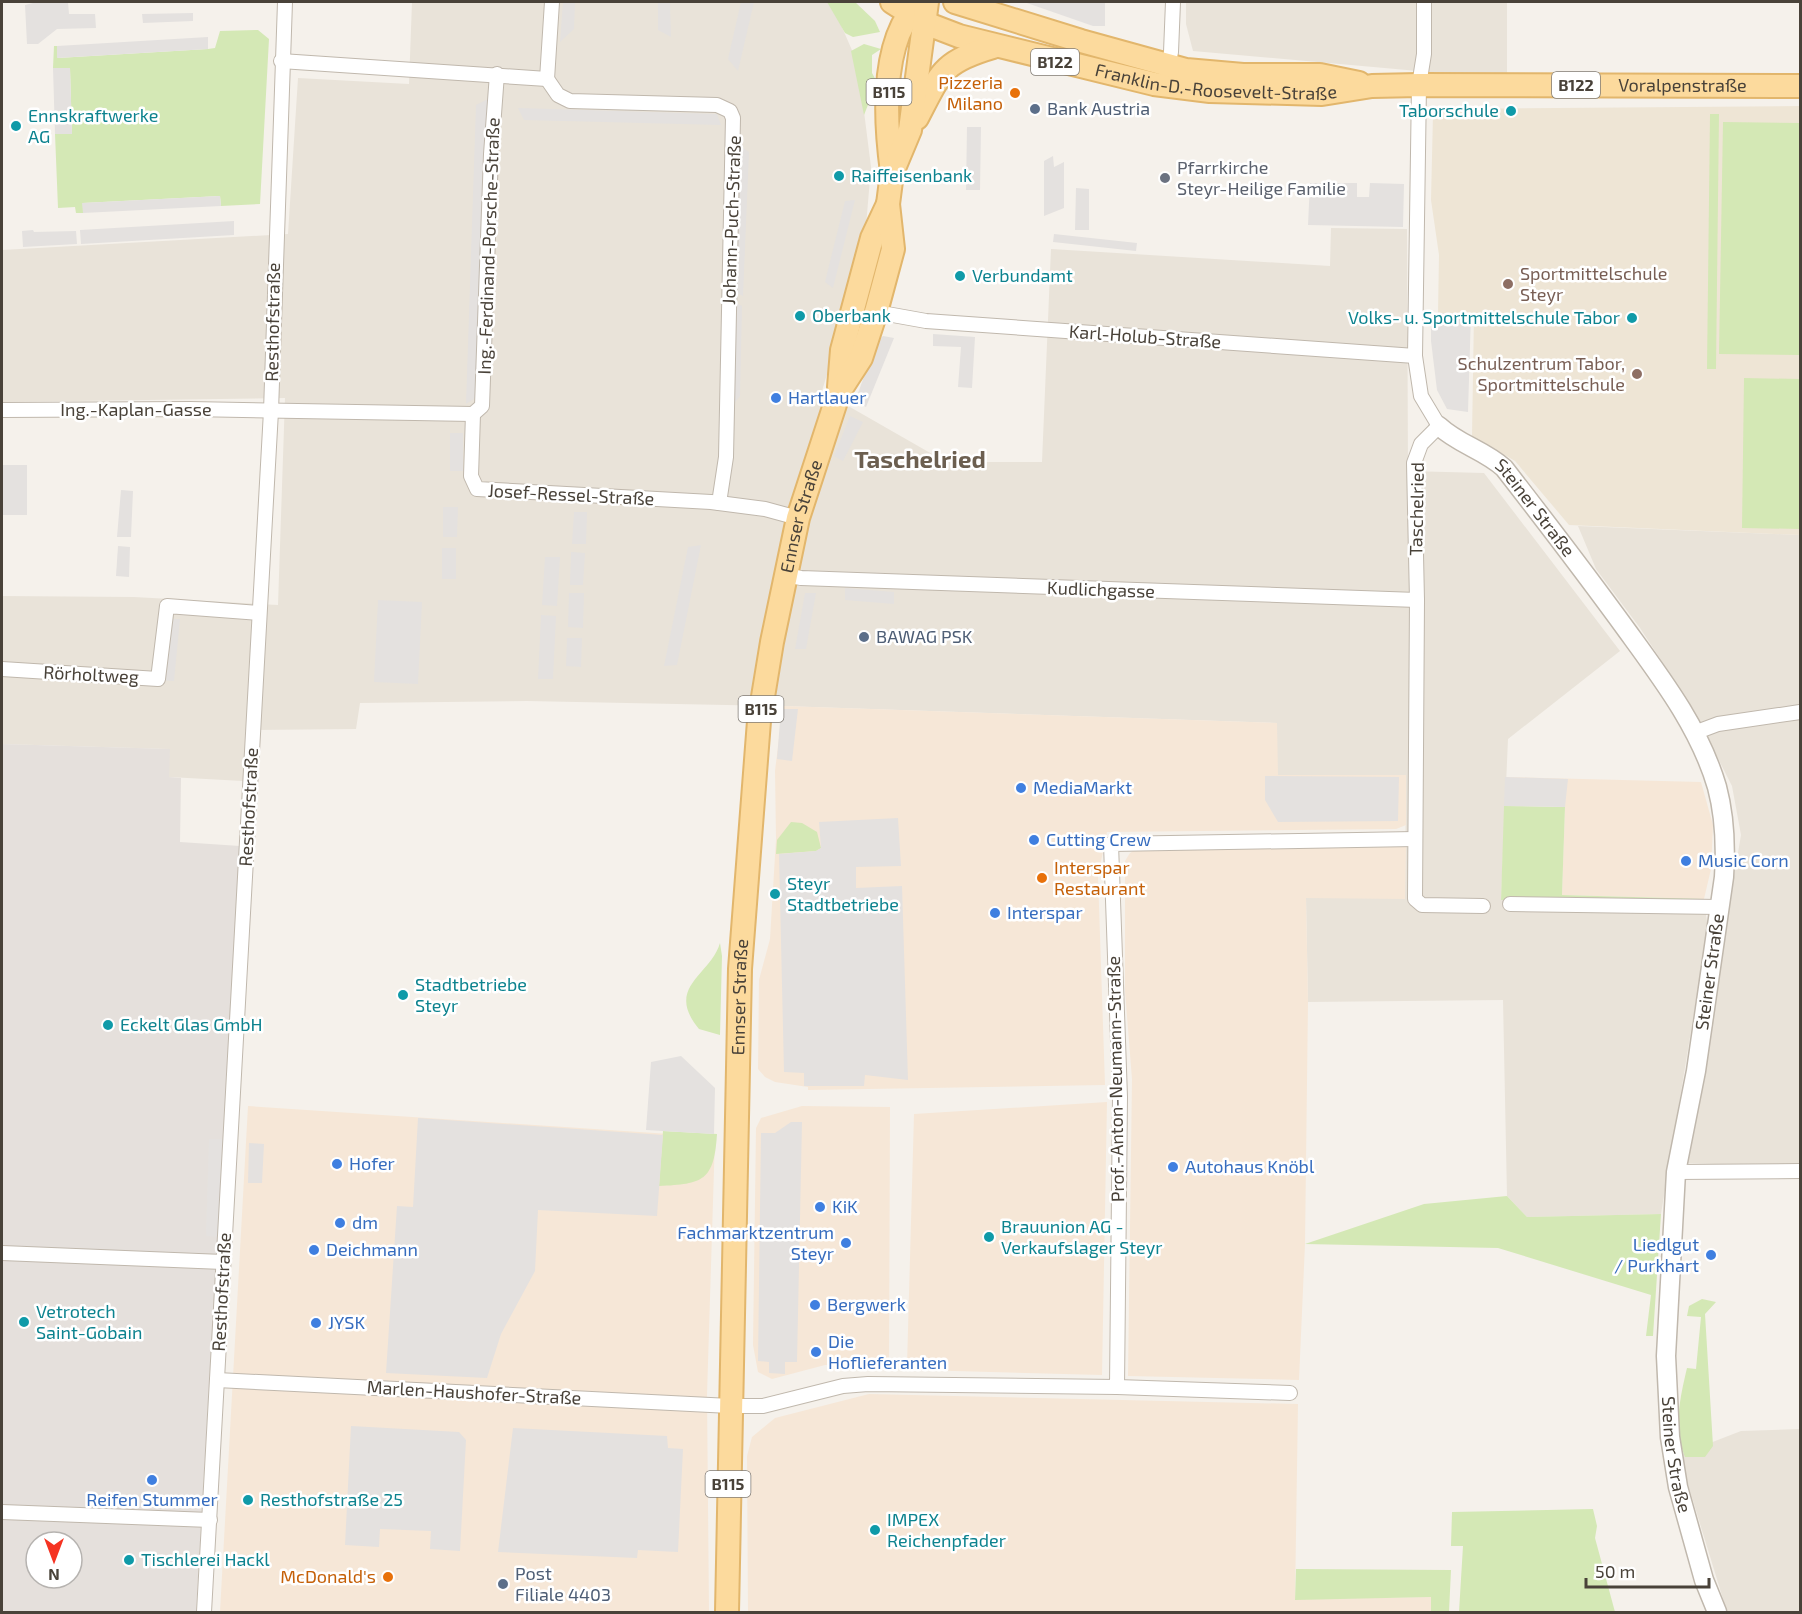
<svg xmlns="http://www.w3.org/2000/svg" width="1802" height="1614" viewBox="0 0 1802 1614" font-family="'Exo 2',sans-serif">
  <rect width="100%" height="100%" fill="#f5f1eb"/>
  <!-- residential -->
  <g fill="#e9e3d9">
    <path d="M 412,2 L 831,2 L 858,64 L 871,167 L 866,226 L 855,280 L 822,391 L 946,462 L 1042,462 L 1051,249 L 1330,266 L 1331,228 L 1407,229 L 1408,471 L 1484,473 L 1620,651 L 1508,739 L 1501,899 L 1704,903 L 1708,927 L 1661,1214 L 1527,1217 L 1507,1196 L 1503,1000 L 1308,1002 L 1306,898 L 1405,898 L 1406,775 L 1277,775 L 1277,723 L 783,706 L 527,701 L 360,703 L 356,729 L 247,730 L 243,781 L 169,777 L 169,749 L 2,744 L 2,596 L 134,597 L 278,605 L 285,398 L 2,402 L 2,250 L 288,234 L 298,78 L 409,84 Z"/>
    <path d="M 1186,2 L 1507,2 L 1507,74 L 1429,72 L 1193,51 L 1186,24 Z"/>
    <path d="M 1578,526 L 1800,535 L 1800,1167 L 1686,1163 L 1741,835 L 1732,786 L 1693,709 L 1640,628 L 1596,569 Z"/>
    <path d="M 1800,1429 L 1800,1612 L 1727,1612 L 1679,1455 L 1741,1431 Z"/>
  </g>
  <!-- commercial -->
  <g fill="#f6e7d7">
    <path d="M 783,706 L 1277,723 L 1278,775 L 1406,775 L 1406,825 L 1396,829 L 1107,832 L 1098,876 L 1105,1085 L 808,1090 L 808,1087 L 775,1082 L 765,1077 L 758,1069 L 759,980 L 770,939 L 776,839 L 775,771 Z"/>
    <path d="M 1505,777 L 1701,782 L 1713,825 L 1711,869 L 1704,899 L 1562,895 L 1565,807 Z"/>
    <path d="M 1406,847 L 1405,899 L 1306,898 L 1308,1002 L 1305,1244 L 1299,1380 L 1128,1376 L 1132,1079 L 1125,991 L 1125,861 L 1130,853 L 1138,848 Z"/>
    <path d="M 1107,1102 L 1102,1375 L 919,1370 L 907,1366 L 914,1114 Z"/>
    <path d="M 248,1106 L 715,1137 L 707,1395 L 709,1612 L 220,1612 Z"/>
    <path d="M 802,1106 L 890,1107 L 889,1365 L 825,1365 L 772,1379 L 758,1372 L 753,1345 L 756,1128 L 761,1118 Z"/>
    <path d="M 869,1394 L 1298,1404 L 1295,1599 L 1431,1597 L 1431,1612 L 748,1612 L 747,1456 L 752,1437 L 775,1418 Z"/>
  </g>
  <!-- industrial -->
  <path fill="#e5e0dc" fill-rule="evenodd" d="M 2,744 L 170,749 L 169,777 L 181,778 L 180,842 L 240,846 L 196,1612 L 2,1612 ZM 36,1542 L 72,1542 L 72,1578 L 36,1578 Z"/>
  <!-- education -->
  <path fill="#eee5d5" d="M 1800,106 L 1800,535 L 1569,525 L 1515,461 L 1472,436 L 1474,313 L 1438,313 L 1439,255 L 1431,200 L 1433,114 L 1438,109 Z"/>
  <!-- green -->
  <g fill="#d4e8b5">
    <path d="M 827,2 L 855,2 L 875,21 L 880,32 L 853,37 L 845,33 Z"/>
    <path d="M 258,30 L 269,39 L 260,204 L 221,206 L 220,196 L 83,203 L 83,213 L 76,213 L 75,207 L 58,208 L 55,134 L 72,134 L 70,68 L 53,68 L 54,46 L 57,46 L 58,58 L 208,49 L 215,48 L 220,31 Z"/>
    <path d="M 864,44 L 881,49 L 872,55 L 872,73 L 877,82 L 864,115 L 851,51 Z"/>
    <path d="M 1710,114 L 1719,114 L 1716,369 L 1707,369 Z"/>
    <path d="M 1723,122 L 1800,123 L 1800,355 L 1719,354 Z"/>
    <path d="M 1744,378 L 1800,379 L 1800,529 L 1742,528 Z"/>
    <path d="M 1504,806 L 1565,807 L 1562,895 L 1704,899 L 1704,903 L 1501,900 Z"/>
    <path d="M 791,822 L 802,823 L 817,832 L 821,848 L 816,851 L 776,854 L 777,840 Z"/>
    <path d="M 720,943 L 722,956 L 720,1035 L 699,1029 C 664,987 711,975 720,943 Z"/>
    <path d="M 663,1131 L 717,1134 C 714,1181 703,1184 659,1186 Z"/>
    <path d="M 1507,1196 L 1527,1217 L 1661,1214 L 1653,1336 L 1646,1336 L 1651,1295 L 1498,1248 L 1305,1244 L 1424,1204 Z"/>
    <path d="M 1702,1299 L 1716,1302 L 1705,1314 L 1713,1446 L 1705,1457 L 1685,1457 C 1673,1428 1680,1398 1687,1368 L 1696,1369 L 1701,1317 L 1687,1316 L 1689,1306 Z"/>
    <path d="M 1593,1509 L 1597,1526 L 1595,1538 L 1615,1612 L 1459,1612 L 1463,1546 L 1451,1546 L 1452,1512 Z"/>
    <path d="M 1296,1569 L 1451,1570 L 1449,1612 L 1431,1612 L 1431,1597 L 1295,1600 Z"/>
  </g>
  <!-- parking -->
  <g fill="#e4e1df">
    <path d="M 37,2 L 68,2 L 69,14 L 95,14 L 96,28 L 57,29 L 38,44 L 27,44 L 25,5 Z"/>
    <path d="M 563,2 L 575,2 L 574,29 L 560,42 Z"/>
    <path d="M 658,2 L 670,2 L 671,37 L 658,30 Z"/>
    <path d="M 741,2 L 754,2 L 738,71 L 728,59 Z"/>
    <path d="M 1024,2 L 1105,2 L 1105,26 L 1093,26 Z"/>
    <path d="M 193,13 L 193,21 L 143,23 L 142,14 Z"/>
    <path d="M 208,37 L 208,49 L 57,58 L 57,46 Z"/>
    <path d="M 53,68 L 70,68 L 72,134 L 55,134 Z"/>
    <path d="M 488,99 L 477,397 L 466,404 L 476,105 Z"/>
    <path d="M 518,108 L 717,114 L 721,125 L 524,120 Z"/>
    <path d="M 967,127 L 981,127 L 980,190 L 966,190 Z"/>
    <path d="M 736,143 L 749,152 L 743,296 L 732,291 Z"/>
    <path d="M 1053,156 L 1054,167 L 1064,162 L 1064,208 L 1044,216 L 1044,161 Z"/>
    <path d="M 1310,183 L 1357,183 L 1357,197 L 1369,197 L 1370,183 L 1404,184 L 1403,227 L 1308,225 Z"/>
    <path d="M 1076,188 L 1089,189 L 1089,230 L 1075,230 Z"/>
    <path d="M 220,196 L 221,206 L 83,213 L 82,203 Z"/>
    <path d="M 855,200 L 833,288 L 825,282 L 845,201 Z"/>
    <path d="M 234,221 L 234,235 L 81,244 L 80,230 Z"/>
    <path d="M 33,230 L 34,232 L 76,231 L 77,244 L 23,247 L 22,231 Z"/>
    <path d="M 1054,234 L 1137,243 L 1136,251 L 1053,242 Z"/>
    <path d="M 731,300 L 742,306 L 740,396 L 728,411 Z"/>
    <path d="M 1438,313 L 1471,313 L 1468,412 L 1447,409 L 1437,390 L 1431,341 L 1431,329 Z"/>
    <path d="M 933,334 L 975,337 L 972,388 L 958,387 L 961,347 L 933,346 Z"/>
    <path d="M 883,336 L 894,338 L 866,407 L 855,401 L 877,342 Z"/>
    <path d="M 850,416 L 863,422 L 843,461 L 834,456 Z"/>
    <rect x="450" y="433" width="13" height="38"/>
    <rect x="2" y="465" width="25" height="50"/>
    <path d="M 121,490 L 133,491 L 131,537 L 117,537 Z"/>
    <path d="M 443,507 L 458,507 L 457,537 L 443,537 Z"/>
    <path d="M 574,512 L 587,512 L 586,544 L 572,544 Z"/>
    <path d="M 701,545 L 677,665 L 664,666 L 688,547 Z"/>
    <path d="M 118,546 L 130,547 L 129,577 L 116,576 Z"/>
    <rect x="442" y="548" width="14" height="31"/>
    <path d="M 571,552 L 585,553 L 583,585 L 570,585 Z"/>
    <path d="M 545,557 L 560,557 L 557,606 L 542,605 Z"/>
    <path d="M 845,588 L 894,592 L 894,604 L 845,600 Z"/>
    <path d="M 569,593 L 584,593 L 583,628 L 568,627 Z"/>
    <path d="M 805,593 L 816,593 L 806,649 L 795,649 Z"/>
    <path d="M 378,600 L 422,602 L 418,684 L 374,682 Z"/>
    <path d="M 541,615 L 556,616 L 553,679 L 538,679 Z"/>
    <path d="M 166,619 L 180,619 L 174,681 L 160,680 Z"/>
    <path d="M 567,638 L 582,638 L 581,667 L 566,666 Z"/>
    <path d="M 781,709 L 798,709 L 792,761 L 777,759 Z"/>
    <path d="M 1265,776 L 1399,777 L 1398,821 L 1278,822 L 1265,800 Z"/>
    <path d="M 1505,777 L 1568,779 L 1565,807 L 1504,806 Z"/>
    <path d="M 898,818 L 901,866 L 856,867 L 856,888 L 902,886 L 908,1080 L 865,1075 L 864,1086 L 804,1086 L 804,1073 L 784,1072 L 779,854 L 816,851 L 821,848 L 819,822 Z"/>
    <path d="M 681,1056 L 715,1088 L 714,1134 L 646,1130 L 651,1062 Z"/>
    <path d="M 418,1118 L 663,1135 L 657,1216 L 538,1210 L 535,1271 L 501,1334 L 487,1378 L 386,1373 L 397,1206 L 413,1207 Z"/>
    <path d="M 791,1122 L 802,1122 L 797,1362 L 785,1362 L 785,1374 L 769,1373 L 769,1362 L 758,1361 L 761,1133 L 775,1133 Z"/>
    <path d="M 209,1139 L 224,1139 L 218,1237 L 206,1236 Z"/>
    <path d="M 249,1143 L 264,1144 L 262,1183 L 248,1183 Z"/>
    <path d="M 351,1426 L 459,1432 L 466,1440 L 460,1551 L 430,1549 L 431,1531 L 380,1529 L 379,1547 L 345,1545 Z"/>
    <path d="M 513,1428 L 667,1436 L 668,1448 L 683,1449 L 678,1552 L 638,1550 L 637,1558 L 498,1552 Z"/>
  </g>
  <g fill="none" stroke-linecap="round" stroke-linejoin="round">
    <!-- minor casing -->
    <g stroke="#c0b8ad" stroke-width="16">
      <g id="minor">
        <path d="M 1424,2 L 1424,54 L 1419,85 L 1415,356 L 1421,396 L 1439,426 L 1421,444 L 1414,463 L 1417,600 L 1415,899 L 1422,905 L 1483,906"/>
        <path d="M 281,61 L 547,79"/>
        <path d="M 1168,66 L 1171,52 L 1173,2"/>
        <path d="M 547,79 L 558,95 L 570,101 L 717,105 L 730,111 L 733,118 L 726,457 L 719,503"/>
        <path d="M 547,79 L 552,2"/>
        <path d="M 876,312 L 926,321 L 1415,356"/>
        <path d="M 2,410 L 190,409 L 473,414"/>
        <path d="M 473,414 L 471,476 L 477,489 L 711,502 L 765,509 L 798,518"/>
        <path d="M 473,414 L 482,406 L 491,154 L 497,74"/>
        <path d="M 785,575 L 801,578 L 1417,600"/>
        <path d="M 2,669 L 158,679 L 167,606 L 259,613"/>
        <path d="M 1694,733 L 1718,724 L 1800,712"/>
        <path d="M 1510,904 L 1719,907"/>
        <path d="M 1676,1172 L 1800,1171"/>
        <path d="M 2,1253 L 223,1262"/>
        <path d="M 217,1380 L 730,1406 L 763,1406 L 843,1386 L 868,1384 L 1117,1387 L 1120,1097 L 1111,844 L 1415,839"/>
        <path d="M 1117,1387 L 1290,1393"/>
        <path d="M 2,1512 L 210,1520"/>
        <path d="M 204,1612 L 271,411 L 285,2"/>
      </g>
    </g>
    <!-- tertiary casing -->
    <g stroke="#c0b8ad" stroke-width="21">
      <g id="tertiary">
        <path id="s1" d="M 1439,426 C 1458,444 1484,450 1504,468 C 1546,522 1588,577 1628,632 C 1663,680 1700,729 1717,787 C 1725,817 1726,846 1724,877 L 1696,1071 L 1676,1172 L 1666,1356 L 1670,1437 L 1678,1487 L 1704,1580 L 1717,1612"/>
      </g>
    </g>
    <!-- primary casing -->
    <g stroke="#e2b66c" stroke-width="26">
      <g id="primary">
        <path id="s2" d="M 892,2 L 925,23 L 959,36 L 1154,84 L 1210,91 L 1322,94 L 1372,86 L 1419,85 L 1800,86"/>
        <path d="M 955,2 L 1081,41 L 1186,70 L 1243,75 L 1320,75 L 1359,83"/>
        <path d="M 917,118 C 941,72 942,62 993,47"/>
        <path d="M 892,172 C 885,121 880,42 918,3"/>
        <path d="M 839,387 L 842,350 L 872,238 L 888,204"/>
        <path id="s3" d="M 727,1612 L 740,969 L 759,721 L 772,642 L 798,518 L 839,392 L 861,358 L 876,312 L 893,249 L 888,204 L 892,173 L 910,130 L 927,2"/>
      </g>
    </g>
    <!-- minor -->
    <use href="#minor" stroke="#fff" stroke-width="14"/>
    <!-- tertiary -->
    <use href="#tertiary" stroke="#fff" stroke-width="18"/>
    <!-- primary -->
    <use href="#primary" stroke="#fcda9d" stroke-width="22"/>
  </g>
  <!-- markers -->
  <g fill="#e8710a" stroke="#fff" stroke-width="2">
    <circle cx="1015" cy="93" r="6"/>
    <circle cx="1042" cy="878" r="6"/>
    <circle cx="388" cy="1577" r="6"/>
  </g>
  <g fill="#5c6f8a" stroke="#fff" stroke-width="2">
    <circle cx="1035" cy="109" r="6"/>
    <circle cx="864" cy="637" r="6"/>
    <circle cx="503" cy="1584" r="6"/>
  </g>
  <g fill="#0f9aa8" stroke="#fff" stroke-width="2">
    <circle cx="1511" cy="111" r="6"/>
    <circle cx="16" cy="126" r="6"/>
    <circle cx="839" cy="176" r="6"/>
    <circle cx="960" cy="276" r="6"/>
    <circle cx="800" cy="316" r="6"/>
    <circle cx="1632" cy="318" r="6"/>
    <circle cx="775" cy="894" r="6"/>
    <circle cx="403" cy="995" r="6"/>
    <circle cx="108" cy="1025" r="6"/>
    <circle cx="989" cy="1237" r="6"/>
    <circle cx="24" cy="1322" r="6"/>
    <circle cx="248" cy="1500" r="6"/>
    <circle cx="875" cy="1530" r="6"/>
    <circle cx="129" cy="1560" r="6"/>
  </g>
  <circle fill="#6b7280" stroke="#fff" stroke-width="2" cx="1165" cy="178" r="6"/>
  <g fill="#8d6e63" stroke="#fff" stroke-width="2">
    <circle cx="1508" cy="284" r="6"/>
    <circle cx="1637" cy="374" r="6"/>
  </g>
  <g fill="#3f7fe0" stroke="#fff" stroke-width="2">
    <circle cx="776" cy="398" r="6"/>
    <circle cx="1021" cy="788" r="6"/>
    <circle cx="1034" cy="840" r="6"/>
    <circle cx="1686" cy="861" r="6"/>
    <circle cx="995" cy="913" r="6"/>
    <circle cx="337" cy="1164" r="6"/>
    <circle cx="1173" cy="1167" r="6"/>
    <circle cx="820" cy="1207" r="6"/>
    <circle cx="340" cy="1223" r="6"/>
    <circle cx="846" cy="1243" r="6"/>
    <circle cx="314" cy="1250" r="6"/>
    <circle cx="1711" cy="1255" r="6"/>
    <circle cx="815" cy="1305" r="6"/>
    <circle cx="316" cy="1323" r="6"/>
    <circle cx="816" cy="1352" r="6"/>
    <circle cx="152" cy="1480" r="6"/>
  </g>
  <g text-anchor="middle" stroke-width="5" stroke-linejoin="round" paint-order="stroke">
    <!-- shield labels -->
    <g fill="#fff" stroke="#807b74" stroke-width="1.5">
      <rect x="1031" y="49" width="48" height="26" rx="4.5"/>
      <rect x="1552" y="72" width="48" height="26" rx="4.5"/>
      <rect x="866.5" y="79" width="45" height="26" rx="4.5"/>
      <rect x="738.5" y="696" width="45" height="26" rx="4.5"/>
      <rect x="705.5" y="1471" width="45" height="26" rx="4.5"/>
    </g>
    <g font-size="16" font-weight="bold" fill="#494239">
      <text x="1055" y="68">B122</text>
      <text x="1576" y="91">B122</text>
      <text x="889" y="98">B115</text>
      <text x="761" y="715">B115</text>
      <text x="728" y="1490">B115</text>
    </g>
    <!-- street labels -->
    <g font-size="18" fill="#494239" stroke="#fff">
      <text dy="6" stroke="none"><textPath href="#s2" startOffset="338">Franklin-D.-Roosevelt-Straße</textPath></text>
      <text dy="6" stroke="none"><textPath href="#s2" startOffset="806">Voralpenstraße</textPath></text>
      <text transform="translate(732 220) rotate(-88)" y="6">Johann-Puch-Straße</text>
      <text transform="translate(489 246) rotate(-88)" y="6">Ing.-Ferdinand-Porsche-Straße</text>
      <text transform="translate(273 322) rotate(-89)" y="6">Resthofstraße</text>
      <text transform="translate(1145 337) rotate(4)" y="6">Karl-Holub-Straße</text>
      <text x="136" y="416">Ing.-Kaplan-Gasse</text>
      <text transform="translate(571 495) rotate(3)" y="6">Josef-Ressel-Straße</text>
      <text transform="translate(1417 509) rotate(-89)" y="6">Taschelried</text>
      <text dy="6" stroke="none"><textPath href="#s1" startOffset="128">Steiner Straße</textPath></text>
      <text dy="6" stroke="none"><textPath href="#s3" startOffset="1101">Ennser Straße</textPath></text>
      <text transform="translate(1101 590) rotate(2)" y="6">Kudlichgasse</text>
      <text transform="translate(91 675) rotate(3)" y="6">Rörholtweg</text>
      <text transform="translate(249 807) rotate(-87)" y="6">Resthofstraße</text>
      <text transform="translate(1710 972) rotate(-82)" y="6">Steiner Straße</text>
      <text dy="6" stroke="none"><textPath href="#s3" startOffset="615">Ennser Straße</textPath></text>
      <text transform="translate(1116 1079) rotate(-91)" y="6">Prof.-Anton-Neumann-Straße</text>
      <text transform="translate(222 1292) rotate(-87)" y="6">Resthofstraße</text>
      <text transform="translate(474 1393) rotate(3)" y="6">Marlen-Haushofer-Straße</text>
      <text dy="6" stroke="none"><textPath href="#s1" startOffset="1136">Steiner Straße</textPath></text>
    </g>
    <!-- food labels -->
    <g font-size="18" fill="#c56008" stroke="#fff" text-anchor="end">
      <text x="1003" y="89">Pizzeria<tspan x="1003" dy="21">Milano</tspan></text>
      <text x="1054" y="874" text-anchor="start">Interspar<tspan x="1054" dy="21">Restaurant</tspan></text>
      <text x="376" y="1583">McDonald's</text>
    </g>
    <!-- service labels -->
    <g font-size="18" fill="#4e5e75" stroke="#fff" text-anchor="start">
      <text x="1047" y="115">Bank Austria</text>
      <text x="876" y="643">BAWAG PSK</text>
      <text x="515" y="1580">Post<tspan x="515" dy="21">Filiale 4403</tspan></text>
    </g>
    <!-- culture labels -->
    <g font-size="18" fill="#0d838f" stroke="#fff" text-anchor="start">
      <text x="1499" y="117" text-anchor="end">Taborschule</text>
      <text x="28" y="122">Ennskraftwerke<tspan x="28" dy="21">AG</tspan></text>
      <text x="851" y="182">Raiffeisenbank</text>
      <text x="972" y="282">Verbundamt</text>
      <text x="812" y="322">Oberbank</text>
      <text x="1620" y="324" text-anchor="end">Volks- u. Sportmittelschule Tabor</text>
      <text x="787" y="890">Steyr<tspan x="787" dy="21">Stadtbetriebe</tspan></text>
      <text x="415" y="991">Stadtbetriebe<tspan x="415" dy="21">Steyr</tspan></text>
      <text x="120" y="1031">Eckelt Glas GmbH</text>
      <text x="1001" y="1233">Brauunion AG -<tspan x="1001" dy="21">Verkaufslager Steyr</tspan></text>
      <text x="36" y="1318">Vetrotech<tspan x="36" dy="21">Saint-Gobain</tspan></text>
      <text x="260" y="1506">Resthofstraße 25</text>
      <text x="887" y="1526">IMPEX<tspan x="887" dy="21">Reichenpfader</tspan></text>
      <text x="141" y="1566">Tischlerei Hackl</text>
    </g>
    <!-- worship labels -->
    <g font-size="18" fill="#5b616d" stroke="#fff" text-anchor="start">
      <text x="1177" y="174">Pfarrkirche<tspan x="1177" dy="21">Steyr-Heilige Familie</tspan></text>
    </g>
    <!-- education labels -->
    <g font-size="18" fill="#785e54" stroke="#fff" text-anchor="start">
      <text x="1520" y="280">Sportmittelschule<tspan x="1520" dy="21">Steyr</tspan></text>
      <text x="1625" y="370" text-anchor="end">Schulzentrum Tabor,<tspan x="1625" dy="21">Sportmittelschule</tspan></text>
    </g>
    <!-- shop labels -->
    <g font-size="18" fill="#366cbe" stroke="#fff" text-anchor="start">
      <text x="788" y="404">Hartlauer</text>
      <text x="1033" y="794">MediaMarkt</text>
      <text x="1046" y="846">Cutting Crew</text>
      <text x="1698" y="867">Music Corn</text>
      <text x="1007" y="919">Interspar</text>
      <text x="349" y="1170">Hofer</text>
      <text x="1185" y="1173">Autohaus Knöbl</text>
      <text x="832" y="1213">KiK</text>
      <text x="352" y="1229">dm</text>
      <text x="834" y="1239" text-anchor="end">Fachmarktzentrum<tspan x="834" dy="21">Steyr</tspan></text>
      <text x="1699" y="1251" text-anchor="end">Liedlgut<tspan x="1699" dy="21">/ Purkhart</tspan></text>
      <text x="326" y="1256">Deichmann</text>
      <text x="827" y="1311">Bergwerk</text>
      <text x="328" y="1329">JYSK</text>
      <text x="828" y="1348">Die<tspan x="828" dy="21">Hoflieferanten</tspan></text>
      <text x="152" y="1506" text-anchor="middle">Reifen Stummer</text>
    </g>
    <!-- district labels -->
    <g font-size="24" font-weight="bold" fill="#6c5f50" stroke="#fff">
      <text x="920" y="468">Taschelried</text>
    </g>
  </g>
  <!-- border -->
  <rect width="1802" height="1614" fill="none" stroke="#494239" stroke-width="6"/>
  <!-- north arrow -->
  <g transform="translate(54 1560) rotate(180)"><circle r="28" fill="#ffffff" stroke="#b6b3b0" stroke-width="1.5"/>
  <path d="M0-4.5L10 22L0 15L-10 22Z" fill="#f53322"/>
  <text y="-9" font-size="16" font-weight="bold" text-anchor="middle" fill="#494239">N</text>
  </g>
  <!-- scale -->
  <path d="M1586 1578v9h123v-9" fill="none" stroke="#494239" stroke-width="3"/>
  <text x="1595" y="1578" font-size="18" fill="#494239" stroke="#ffffff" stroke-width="4.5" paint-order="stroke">50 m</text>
</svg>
